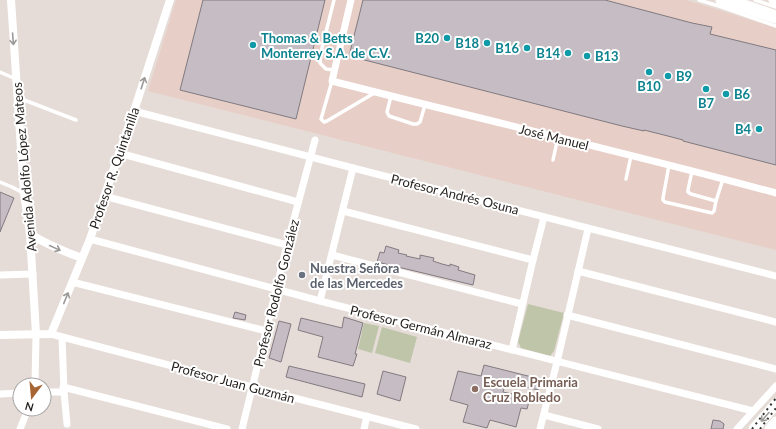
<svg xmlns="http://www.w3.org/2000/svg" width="776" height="429" viewBox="0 0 776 429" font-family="Lato,sans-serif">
  <rect width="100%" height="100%" fill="#e6dcd7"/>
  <!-- industrial -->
  <path fill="#e7cec6" d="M 176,0 L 686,0 L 700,4 L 776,28 L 776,250 L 148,91 Z"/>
  <!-- green -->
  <g fill="#bec5a9">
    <path d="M 528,304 L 564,313 L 554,351 L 550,356 L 521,348 L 518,342 Z"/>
    <path d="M 364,323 L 379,326 L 372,353 L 358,349 Z"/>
    <path d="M 382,327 L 417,337 L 410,363 L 375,353 Z"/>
  </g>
  <!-- building -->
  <g fill="#c5bdc3" stroke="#817a80">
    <path d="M 203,0 L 325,0 L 296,119 L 180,90 Z"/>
    <path d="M 363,0 L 605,0 L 692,23 L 712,27 L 710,34 L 776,50 L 776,165 L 683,141 L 683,140 L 664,135 L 644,130 L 644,131 L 622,126 L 349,56 Z"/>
    <path d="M 0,192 L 14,198 L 0,232 Z"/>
    <path d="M 386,246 L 399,250 L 398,253 L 407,255 L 406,256 L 420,259 L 420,255 L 434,258 L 433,261 L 442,264 L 450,266 L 450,264 L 459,267 L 458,270 L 475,275 L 473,285 L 377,262 L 380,252 L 384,253 Z"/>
    <path d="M 235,312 L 246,315 L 245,320 L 233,318 Z"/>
    <path d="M 344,317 L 363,323 L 355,354 L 357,354 L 353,366 L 318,357 L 323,337 L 298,330 L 301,318 L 342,328 Z"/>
    <path d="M 279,321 L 291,324 L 281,362 L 269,358 Z"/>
    <path d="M 484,365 L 540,379 L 538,390 L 506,382 L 503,392 L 530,398 L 527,409 L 521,408 L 516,427 L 490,420 L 487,428 L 463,422 L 468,405 L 450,400 L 458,371 L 481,376 Z"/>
    <path d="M 289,366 L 365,384 L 362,397 L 286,377 Z"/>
    <path d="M 383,371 L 406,377 L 400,401 L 377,394 Z"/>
    <path d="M 713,420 L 720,421 L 724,424 L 723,429 L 711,429 Z"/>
  </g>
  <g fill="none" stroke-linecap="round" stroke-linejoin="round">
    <!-- service -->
    <g stroke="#fff" stroke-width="3.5">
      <path d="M 699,0 L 719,6 L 776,26"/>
      <path d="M 741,0 L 776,12"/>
      <path d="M 755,0 L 776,7"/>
      <path d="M 334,70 L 326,69 L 320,63 L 321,52 L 334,0"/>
      <path d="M 0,72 L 16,79"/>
      <path d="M 332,81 L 321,119 L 324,122 L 327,121 L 376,92"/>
      <path d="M 391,96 L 387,112 L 389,116 L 413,124 L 417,124 L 420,122 L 425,105"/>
      <path d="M 19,98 L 76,120"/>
      <path d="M 553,160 L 558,137"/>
      <path d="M 669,165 L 663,198 L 663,200 L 665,202 L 712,213 L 714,211 L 716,201 L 723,179"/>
      <path d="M 692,171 L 688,190 L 688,192 L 691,194 L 716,201"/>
      <path d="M 626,179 L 631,156"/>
      <path d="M 0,182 L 12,187 L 23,193"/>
    </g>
    <!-- minor -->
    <g stroke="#fff" stroke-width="7">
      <path d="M 351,0 L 332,81 C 480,119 629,153 776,193"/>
      <path d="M 134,111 L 353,168 L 776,276"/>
      <path d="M 119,153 L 298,202"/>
      <path d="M 104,196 L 287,245"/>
      <path d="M 343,211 L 533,260"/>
      <path d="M 90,239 L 320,301 L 753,411"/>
      <path d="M 332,255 L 522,304"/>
      <path d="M 578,271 L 776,322"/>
      <path d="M 0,275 L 33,274"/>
      <path d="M 72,282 L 266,331"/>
      <path d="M 320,301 L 353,168"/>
      <path d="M 567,315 L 776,369"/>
      <path d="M 51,334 L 252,387 L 416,429"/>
      <path d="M 62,337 L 64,392 L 67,424"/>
      <path d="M 512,350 L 533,260 L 544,217"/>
      <path d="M 35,385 L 36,334"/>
      <path d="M 63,387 L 227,429"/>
      <path d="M 44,392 L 64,392"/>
      <path d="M 0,394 L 20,393"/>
      <path d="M 544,415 L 598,429"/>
      <path d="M 20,429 L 28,409"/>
      <path d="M 242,429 L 287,245 L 315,140"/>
      <path d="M 364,429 L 367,416"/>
      <path d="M 540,429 L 557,362 L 588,229"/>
      <path d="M 737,429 L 776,386"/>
    </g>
    <!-- tertiary -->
    <g stroke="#fff" stroke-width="8">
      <path d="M 11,0 L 24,193 L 30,234 L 36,334"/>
      <path d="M 30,234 C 48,245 62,251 82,258"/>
      <path d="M 0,335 L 51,334 L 90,239 L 119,153 L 134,111 L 170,0"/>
    </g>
    <!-- primary -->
    <g stroke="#fff" stroke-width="11">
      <path d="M 721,0 L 776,18"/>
      <path d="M 774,0 L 776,1"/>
    </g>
    <!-- trunk -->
    <g stroke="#fff" stroke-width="11">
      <path d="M 754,429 L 776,404"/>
      <path d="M 770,429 L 776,422"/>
    </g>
    <!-- rail -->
    <g stroke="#393432" stroke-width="2" stroke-dasharray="2 4" stroke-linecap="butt">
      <path d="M 752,429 L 776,398"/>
      <path d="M 760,429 L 776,408"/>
    </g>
  </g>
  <!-- one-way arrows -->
  <defs><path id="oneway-shaft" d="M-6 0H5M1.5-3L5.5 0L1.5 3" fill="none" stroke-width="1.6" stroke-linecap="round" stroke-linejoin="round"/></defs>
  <g stroke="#9c9a99">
    <use href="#oneway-shaft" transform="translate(13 39) rotate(86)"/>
    <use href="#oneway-shaft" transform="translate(143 83) rotate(-72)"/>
    <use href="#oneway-shaft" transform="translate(55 248) rotate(25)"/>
    <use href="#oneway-shaft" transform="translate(66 298) rotate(-68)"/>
    <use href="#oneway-shaft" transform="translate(765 417) rotate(132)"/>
  </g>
  <!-- markers -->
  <g fill="#0f9aa8" stroke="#fff" stroke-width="1.5">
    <circle cx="447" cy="38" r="4"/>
    <circle cx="487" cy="43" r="4"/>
    <circle cx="253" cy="45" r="4"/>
    <circle cx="527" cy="48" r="4"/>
    <circle cx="568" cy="53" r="4"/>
    <circle cx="587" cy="56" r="4"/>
    <circle cx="649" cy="72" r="4"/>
    <circle cx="668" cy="76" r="4"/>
    <circle cx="706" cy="89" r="4"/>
    <circle cx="726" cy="94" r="4"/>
    <circle cx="759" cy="129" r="4"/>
  </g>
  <circle fill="#6b7280" stroke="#fff" stroke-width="1.5" cx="302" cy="275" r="4"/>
  <circle fill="#8d6e63" stroke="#fff" stroke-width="1.5" cx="475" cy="389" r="4"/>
  <g text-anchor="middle" stroke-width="4" stroke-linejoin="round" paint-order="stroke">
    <!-- culture labels -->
    <g font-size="13" font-weight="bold" fill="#0d838f" stroke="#fff" text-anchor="end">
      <text x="261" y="43" text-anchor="start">Thomas &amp; Betts<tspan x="261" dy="15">Monterrey S.A. de C.V.</tspan></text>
      <text x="439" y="43">B20</text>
      <text x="479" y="48">B18</text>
      <text x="519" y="53">B16</text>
      <text x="560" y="58">B14</text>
      <text x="595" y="61" text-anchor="start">B13</text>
      <text x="676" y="81" text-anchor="start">B9</text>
      <text x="649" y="91" text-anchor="middle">B10</text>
      <text x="734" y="99" text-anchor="start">B6</text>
      <text x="706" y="108" text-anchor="middle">B7</text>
      <text x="751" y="134">B4</text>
    </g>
    <!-- street labels -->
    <g font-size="13" fill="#231f1d" stroke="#fff">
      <text transform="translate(554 137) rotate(14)" y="5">José Manuel</text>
      <text transform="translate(24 167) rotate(-95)" y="5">Avenida Adolfo López Mateos</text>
      <text transform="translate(114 168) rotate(-71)" y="5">Profesor R. Quintanilla</text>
      <text transform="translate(455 194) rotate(14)" y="5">Profesor Andrés Osuna</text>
      <text transform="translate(276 293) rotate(-76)" y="5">Profesor Rodolfo González</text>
      <text transform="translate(421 327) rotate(14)" y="5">Profesor Germán Almaraz</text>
      <text transform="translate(233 382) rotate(15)" y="5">Profesor Juan Guzmán</text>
    </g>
    <!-- worship labels -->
    <g font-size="13" font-weight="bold" fill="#5b616d" stroke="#fff" text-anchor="start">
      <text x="310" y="273">Nuestra Señora<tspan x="310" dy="15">de las Mercedes</tspan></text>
    </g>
    <!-- education labels -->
    <g font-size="13" font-weight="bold" fill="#785e54" stroke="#fff" text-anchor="start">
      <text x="483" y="387">Escuela Primaria<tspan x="483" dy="15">Cruz Robledo</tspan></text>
    </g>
  </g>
  <!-- north arrow -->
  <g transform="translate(32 397) rotate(196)"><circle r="19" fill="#ffffff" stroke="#a7a5a5"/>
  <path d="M0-3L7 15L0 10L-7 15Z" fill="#a86534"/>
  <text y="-6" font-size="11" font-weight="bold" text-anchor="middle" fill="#231f1d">N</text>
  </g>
</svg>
